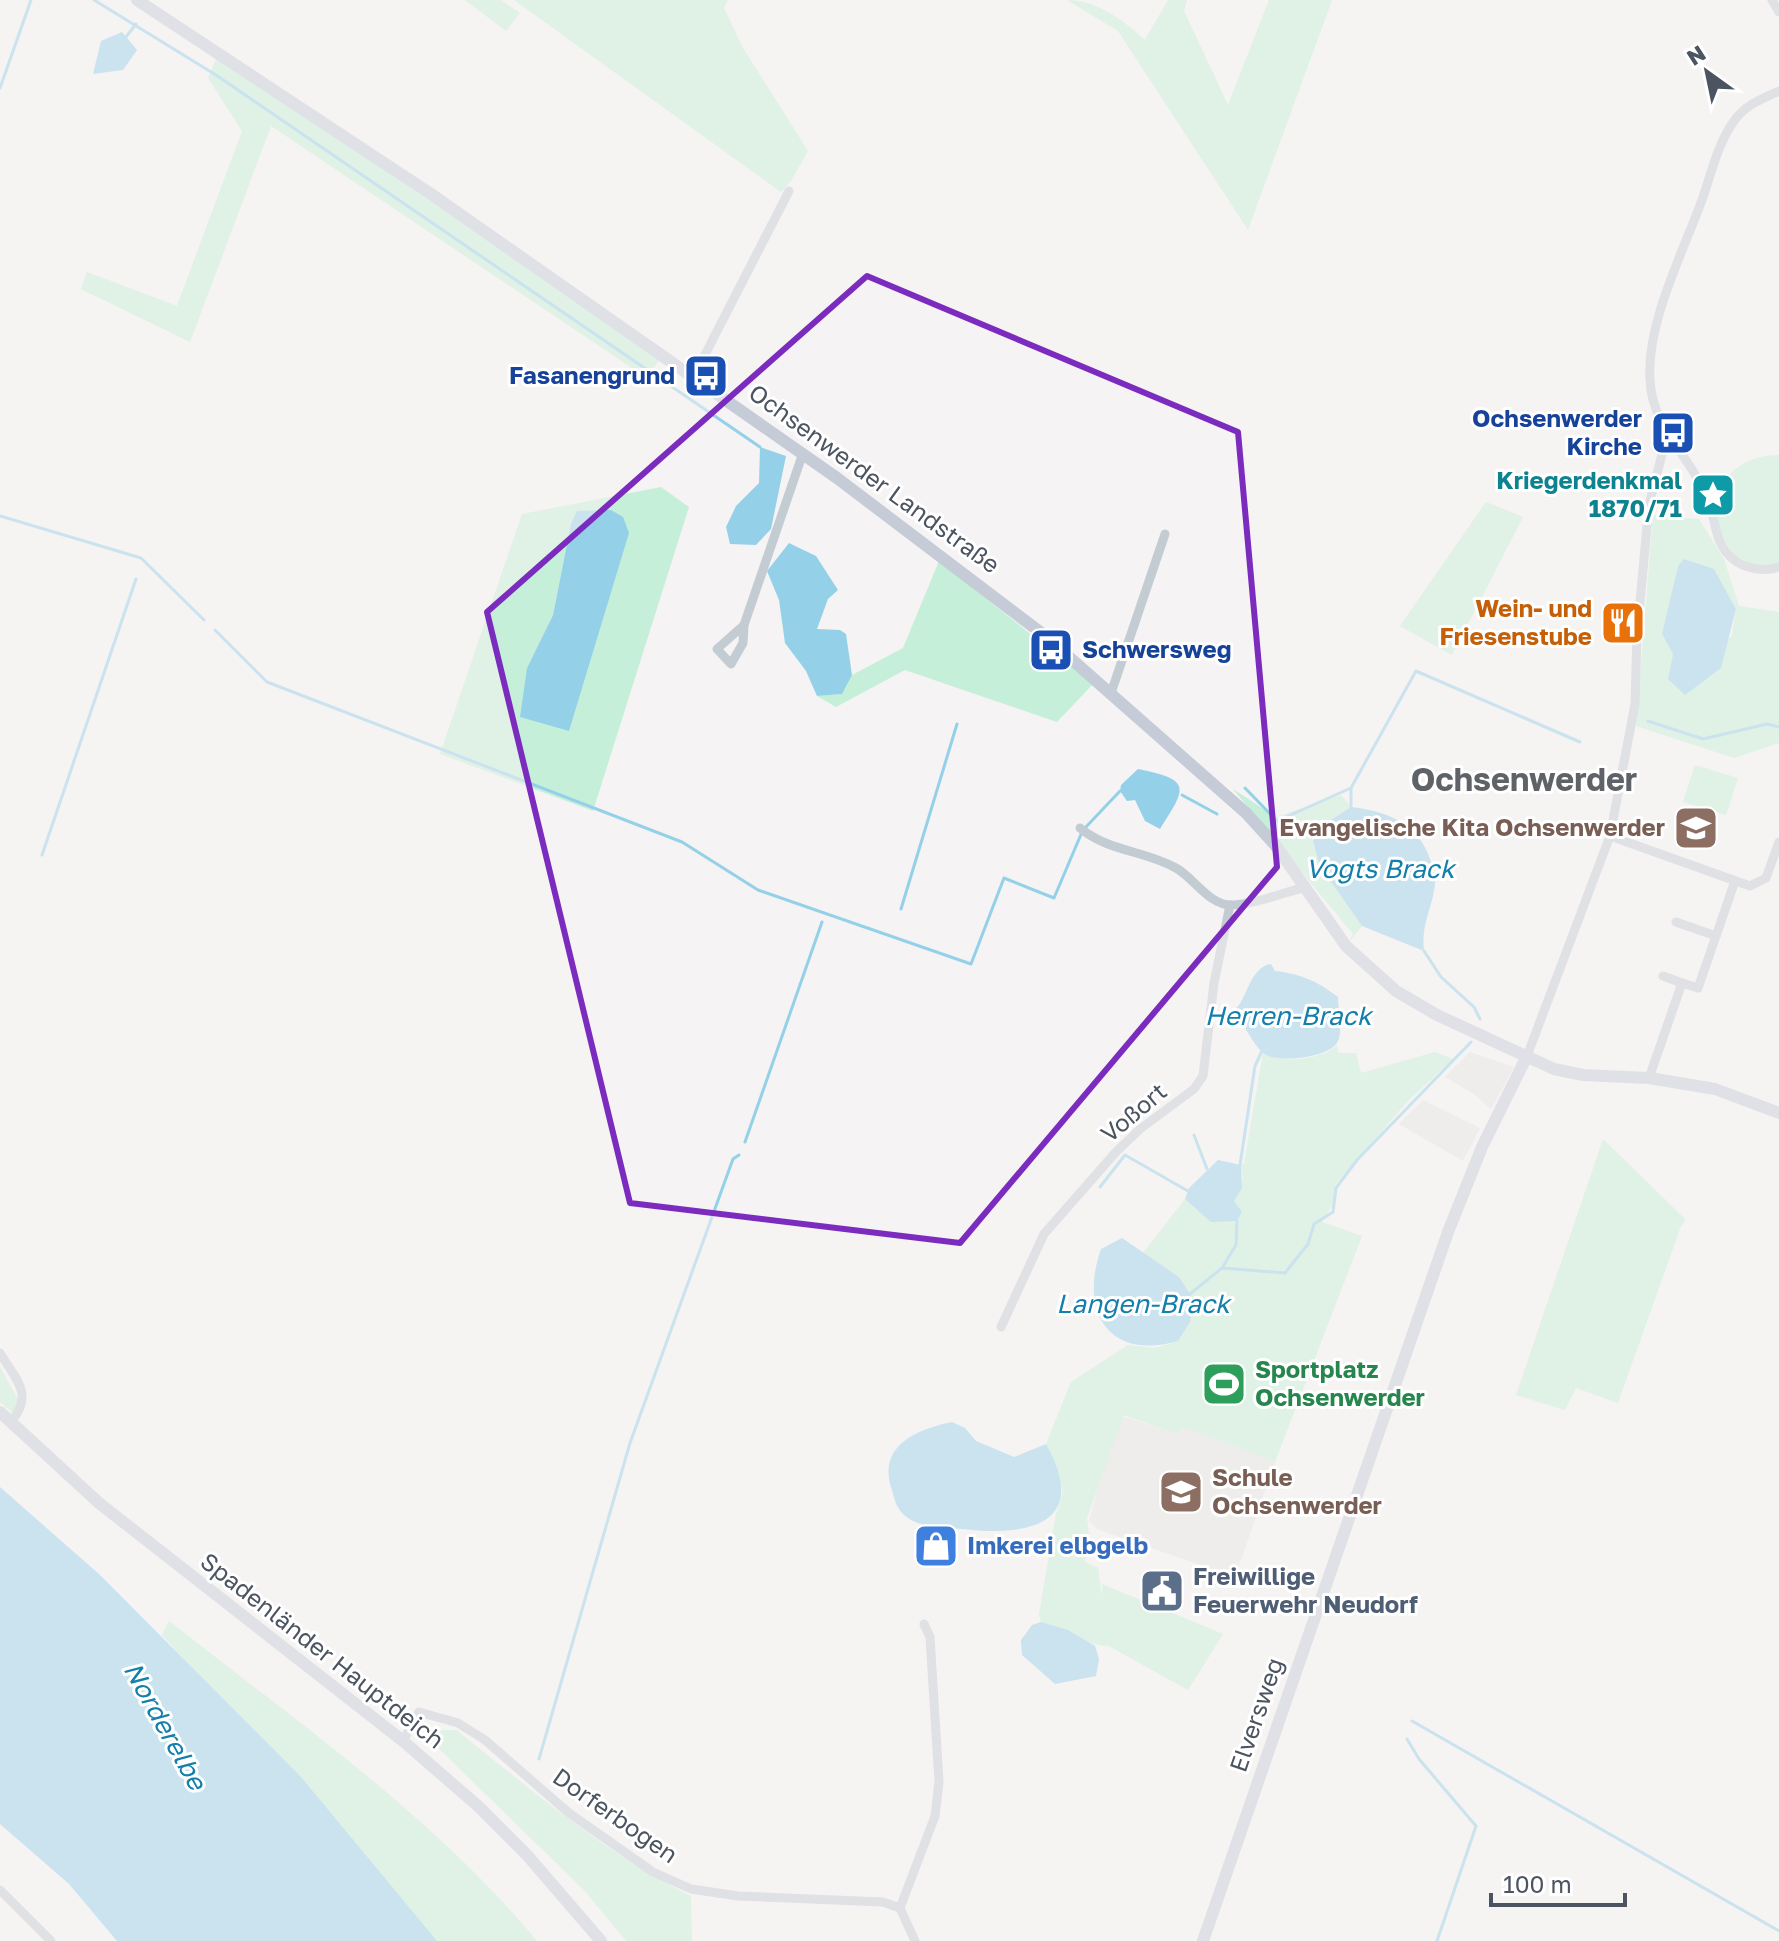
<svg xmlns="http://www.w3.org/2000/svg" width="1779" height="1941" viewBox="0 0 1779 1941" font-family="'Golos Text',sans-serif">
  <rect width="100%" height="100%" fill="#f5f3f3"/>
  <!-- education -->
  <g fill="#e6e4e5">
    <path d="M 1470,1052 L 1514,1067 L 1491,1109 L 1474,1094 L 1445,1077 Z"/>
    <path d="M 1423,1100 L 1480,1128 L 1463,1161 L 1399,1124 Z"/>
    <path d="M 1126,1417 L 1179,1435 L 1183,1427 L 1275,1462 L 1235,1577 L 1097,1529 L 1089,1521 L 1117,1420 Z"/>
  </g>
  <!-- green -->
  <g fill="#c5efd8" fill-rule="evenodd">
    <path d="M 465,0 L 501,0 L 520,13 L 506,31 Z"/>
    <path d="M 514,0 L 728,0 L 724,8 L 743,48 L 808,151 L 791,181 L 781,192 Z"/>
    <path d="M 1067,0 C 1097,0 1124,21 1145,40 L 1168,0 L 1187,0 L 1184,11 L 1228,105 L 1269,0 L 1332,0 L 1248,230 L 1118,31 Z"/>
    <path d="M 217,57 L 661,357 L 647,378 L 271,126 L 190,342 L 81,289 L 87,272 L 177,306 L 242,131 L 208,78 Z"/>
    <path d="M 1779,455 L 1779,563 C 1711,587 1683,456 1779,455 Z"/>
    <path d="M 661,487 L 689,507 L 593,811 L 440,754 L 522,514 ZM 571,524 L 569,731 L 527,668 L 553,615 Z"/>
    <path d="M 1486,502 L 1523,517 L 1452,655 L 1400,626 Z"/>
    <path d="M 1653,515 L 1699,519 L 1724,559 L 1739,606 L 1779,612 L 1779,743 L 1734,758 L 1636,726 ZM 1678,566 L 1714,569 L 1736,609 L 1732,636 L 1668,679 L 1673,654 L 1662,634 Z"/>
    <path d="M 939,561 L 1093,684 L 1057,722 L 905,670 L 836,707 L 817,696 L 841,694 L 852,675 L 903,648 Z"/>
    <path d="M 1695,765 L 1738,778 L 1726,815 L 1683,802 Z"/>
    <path d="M 1233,789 L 1276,817 L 1341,795 L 1351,807 L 1328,822 L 1320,866 L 1362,926 L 1349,942 L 1353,934 Z"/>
    <path d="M 1337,1045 L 1338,1053 L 1356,1053 L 1361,1073 L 1435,1052 L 1453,1059 L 1407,1102 L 1335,1185 L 1333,1204 L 1322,1222 L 1362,1236 L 1275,1462 L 1183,1427 L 1179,1435 L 1124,1415 L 1087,1518 L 1090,1544 L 1085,1562 L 1098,1568 L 1102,1598 L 1102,1584 L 1223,1634 L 1188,1690 L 1109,1646 C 1087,1646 1064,1629 1041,1622 L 1039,1614 L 1056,1514 L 1063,1491 L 1046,1444 L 1071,1382 L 1128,1345 L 1155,1348 L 1178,1341 L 1190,1322 L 1194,1300 L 1179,1277 L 1143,1253 L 1185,1199 L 1212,1222 L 1235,1204 L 1233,1201 L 1243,1179 L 1241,1165 L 1244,1164 L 1263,1053 C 1279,1064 1323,1060 1337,1045 Z"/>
    <path d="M 1603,1139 L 1686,1220 L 1681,1226 L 1618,1403 L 1576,1388 L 1565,1410 L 1516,1395 Z"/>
    <path d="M 0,1367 L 22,1407 L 15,1415 L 0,1402 Z"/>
    <path d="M 169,1621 C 297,1722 432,1815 537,1941 L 437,1941 L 162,1635 Z"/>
    <path d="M 436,1730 L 456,1730 C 532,1790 604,1853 691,1896 L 692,1941 L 626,1941 L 585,1891 L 428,1738 Z"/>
  </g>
  <!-- water -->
  <g fill="#94d1e9">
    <path d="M 122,32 L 137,50 L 123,70 L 93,74 L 101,41 Z"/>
    <path d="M 760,447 L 786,456 L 771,529 L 756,545 L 730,544 L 726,527 L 736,506 L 759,483 Z"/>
    <path d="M 611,510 L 623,517 L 629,533 L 569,731 L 520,717 L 527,668 L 553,615 L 571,524 L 577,511 Z"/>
    <path d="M 789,543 L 816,556 L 838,590 L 828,599 L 817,629 L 840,630 L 846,634 L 852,675 L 842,694 L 817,696 L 806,671 L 785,643 L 779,600 L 767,571 Z"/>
    <path d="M 1684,559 L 1714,569 L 1736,609 L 1721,668 L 1685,695 L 1668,679 L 1673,654 L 1662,634 L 1678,566 Z"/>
    <path d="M 1138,769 C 1192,780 1187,787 1160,829 L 1145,821 L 1135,800 L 1127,801 L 1120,791 L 1121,785 Z"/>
    <path d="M 1351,807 C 1386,811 1418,823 1430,859 C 1432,867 1436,875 1435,884 C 1432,910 1421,923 1424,951 L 1362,926 L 1320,866 L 1313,841 L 1328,822 Z"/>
    <path d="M 1271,964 L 1275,971 C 1301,974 1317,981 1338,997 C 1338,1010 1343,1030 1338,1041 C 1331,1058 1275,1064 1263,1053 C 1251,1041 1243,1024 1235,1010 C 1248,997 1250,967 1271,964 Z"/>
    <path d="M 1218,1160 L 1241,1165 L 1242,1188 L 1234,1201 L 1242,1212 L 1237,1221 L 1211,1222 L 1185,1199 L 1189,1188 Z"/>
    <path d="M 1122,1238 L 1179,1277 L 1194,1300 L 1190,1322 L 1178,1341 C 1108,1361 1079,1311 1101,1249 Z"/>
    <path d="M 952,1422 L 965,1428 L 976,1441 L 1014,1457 L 1046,1444 C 1091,1524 1028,1537 962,1529 C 945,1527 922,1528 908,1518 C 896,1510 895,1500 891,1487 C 878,1445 918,1429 952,1422 Z"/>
    <path d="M 0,1487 L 100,1575 L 301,1777 L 437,1941 L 117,1941 L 69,1884 L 0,1824 Z"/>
    <path d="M 1041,1622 L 1068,1630 L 1095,1646 L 1099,1659 L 1096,1676 L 1055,1684 L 1022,1655 L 1021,1640 L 1032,1625 Z"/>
  </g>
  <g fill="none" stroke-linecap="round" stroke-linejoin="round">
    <!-- stream -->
    <g stroke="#94d1e9" stroke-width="3">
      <path d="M 94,0 L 216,75 L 760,447"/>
      <path d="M 126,37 L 136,24"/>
      <path d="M 0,88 L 31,0"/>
      <path d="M 0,516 L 141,558 L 204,620"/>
      <path d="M 215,630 L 267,682 L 682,842 L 758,890 L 971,964 L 1004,878 L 1054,898 L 1082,832"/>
      <path d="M 1648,721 L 1703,739 L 1767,724 L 1779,727"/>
      <path d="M 1245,788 L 1277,821 L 1351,788 L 1351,807"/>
      <path d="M 1351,788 L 1416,671 L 1580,742"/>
      <path d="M 1182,795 L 1217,814"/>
      <path d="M 1085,828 L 1120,791"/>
      <path d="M 42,855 L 136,579"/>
      <path d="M 901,909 L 957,724"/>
      <path d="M 1424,951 L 1441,977 L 1474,1007 L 1480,1019"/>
      <path d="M 1194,1135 L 1207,1169"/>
      <path d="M 745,1142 L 822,922"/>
      <path d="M 1240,1165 L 1255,1066 L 1262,1051"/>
      <path d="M 1100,1187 L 1125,1155 L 1188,1191"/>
      <path d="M 1222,1268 L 1236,1245 L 1237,1221"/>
      <path d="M 1190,1294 L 1222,1268 L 1285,1273 L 1308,1244 L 1314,1224 L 1333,1212 L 1336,1188 L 1357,1160 L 1471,1042"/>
      <path d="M 1412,1721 L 1779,1931"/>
      <path d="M 1407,1739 L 1419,1759 L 1476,1826 L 1437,1941"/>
      <path d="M 539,1759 L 630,1443 L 733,1159 L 739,1155"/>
    </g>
    <!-- street -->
    <g stroke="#c4ccd3" stroke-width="9">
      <path d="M 1772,0 L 1779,12"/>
      <path d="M 1779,91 C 1762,99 1745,105 1734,121 C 1718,143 1711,174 1702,200 C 1683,252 1646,324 1650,380 C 1652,428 1691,457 1708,499 C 1716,520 1714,544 1733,559 C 1744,569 1765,572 1779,567"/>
      <path d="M 694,376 L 789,191"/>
      <path d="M 744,625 L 717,649 L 731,664 L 743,643 L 744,625 L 803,453"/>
      <path d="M 1111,693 L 1165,534"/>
      <path d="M 1080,828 C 1109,852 1144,850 1176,868 C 1194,878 1209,905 1231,905 C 1253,905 1281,893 1303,888"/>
      <path d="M 1610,836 L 1750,886 L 1766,878 L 1779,842"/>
      <path d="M 1676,922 L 1716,936"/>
      <path d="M 1663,976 L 1682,983"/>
      <path d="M 1527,1056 L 1610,836 L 1635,704 L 1637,634 L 1649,505 L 1667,435"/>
      <path d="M 1649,1078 L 1682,983 L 1698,988 L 1735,881"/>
      <path d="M 1001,1327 L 1044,1234 L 1115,1153 L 1140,1129 L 1194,1089 L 1203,1076 L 1214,983 L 1230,905"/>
      <path d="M 0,1353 C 17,1381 34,1394 11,1422"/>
      <path d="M 403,1741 L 419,1712 L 458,1723 L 485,1740 L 569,1813 L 653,1872 L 691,1889 L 738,1896 L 883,1902 L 900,1908 L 915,1941"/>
      <path d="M 0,1890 L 51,1941"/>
      <path d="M 900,1908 L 935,1816 L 939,1782 L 930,1637 L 924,1624"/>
    </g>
    <!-- secondary -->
    <g stroke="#c5ccd8" stroke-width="12">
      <path d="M 137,0 L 431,194 L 837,478 L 1044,635 L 1246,813 L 1276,846 L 1346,946 L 1396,991 L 1437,1015 L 1554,1069 L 1583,1075 L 1649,1078 L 1715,1089 L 1779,1113"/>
      <path d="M 0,1412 L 99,1503 L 403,1741 L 478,1806 L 527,1855 L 601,1941"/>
      <path d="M 1203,1941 L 1448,1232 L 1482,1147 L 1527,1056"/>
    </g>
  </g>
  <!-- marked area -->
  <path d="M0 0H1779V1941H0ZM 867,276 L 1238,432 L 1277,867 L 960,1243 L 630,1203 L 487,612 Z" fill="#f5f3f3" fill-opacity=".55" fill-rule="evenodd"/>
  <path fill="none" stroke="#7b2cbf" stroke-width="6" stroke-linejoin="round" d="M 867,276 L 1238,432 L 1277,867 L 960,1243 L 630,1203 L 487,612 Z"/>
  <!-- icons -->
  <defs>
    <g id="bus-square" transform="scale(2.3)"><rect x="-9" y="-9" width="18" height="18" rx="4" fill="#1a4fb4" stroke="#fff"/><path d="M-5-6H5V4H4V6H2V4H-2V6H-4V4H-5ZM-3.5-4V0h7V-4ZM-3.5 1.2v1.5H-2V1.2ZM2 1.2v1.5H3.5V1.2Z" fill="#fff"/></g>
    <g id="sight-square" transform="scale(2.3)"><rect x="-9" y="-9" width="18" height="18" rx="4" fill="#0f9aa8" stroke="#fff"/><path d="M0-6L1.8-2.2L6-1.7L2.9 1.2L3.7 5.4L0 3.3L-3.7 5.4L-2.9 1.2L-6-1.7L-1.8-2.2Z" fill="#fff"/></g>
    <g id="restaurant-square" transform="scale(2.3)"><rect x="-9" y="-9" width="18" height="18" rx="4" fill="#e8710a" stroke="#fff"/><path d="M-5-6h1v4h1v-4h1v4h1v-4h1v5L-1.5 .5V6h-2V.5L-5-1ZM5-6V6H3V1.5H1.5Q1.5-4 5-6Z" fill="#fff"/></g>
    <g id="school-square" transform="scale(2.3)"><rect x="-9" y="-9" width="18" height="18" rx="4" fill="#8d6e63" stroke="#fff"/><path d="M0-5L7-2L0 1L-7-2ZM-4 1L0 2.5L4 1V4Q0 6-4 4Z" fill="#fff"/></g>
    <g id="stadium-square" transform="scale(2.3)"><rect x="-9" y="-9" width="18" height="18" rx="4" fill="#2e9e5b" stroke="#fff"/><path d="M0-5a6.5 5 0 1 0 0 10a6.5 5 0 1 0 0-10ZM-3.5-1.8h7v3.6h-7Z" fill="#fff"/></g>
    <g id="shop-square" transform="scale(2.3)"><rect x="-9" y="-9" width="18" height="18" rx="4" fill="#3f7fe0" stroke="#fff"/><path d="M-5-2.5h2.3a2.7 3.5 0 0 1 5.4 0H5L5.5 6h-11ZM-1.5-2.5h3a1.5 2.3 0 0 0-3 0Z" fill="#fff"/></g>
    <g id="civic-square" transform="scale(2.3)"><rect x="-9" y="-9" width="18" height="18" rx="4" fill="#5c6f8a" stroke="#fff"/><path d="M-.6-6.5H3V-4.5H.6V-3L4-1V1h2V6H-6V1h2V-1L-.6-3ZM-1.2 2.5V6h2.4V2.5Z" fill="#fff"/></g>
  </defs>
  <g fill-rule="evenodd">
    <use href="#bus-square" x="706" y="376"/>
    <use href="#bus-square" x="1673" y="433"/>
    <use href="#sight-square" x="1713" y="495"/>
    <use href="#restaurant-square" x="1623" y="623"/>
    <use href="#bus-square" x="1051" y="650"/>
    <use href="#school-square" x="1696" y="828"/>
    <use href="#stadium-square" x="1224" y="1384"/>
    <use href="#school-square" x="1181" y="1492"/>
    <use href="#shop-square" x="936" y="1546"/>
    <use href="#civic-square" x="1162" y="1591"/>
  </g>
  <g text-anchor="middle" stroke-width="6" stroke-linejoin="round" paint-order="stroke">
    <!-- transit labels -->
    <g font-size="24" font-weight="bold" fill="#164399" stroke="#fff" text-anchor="end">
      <text x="675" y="384">Fasanengrund</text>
      <text x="1642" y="427">Ochsenwerder<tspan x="1642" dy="28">Kirche</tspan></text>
      <text x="1082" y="658" text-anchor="start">Schwersweg</text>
    </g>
    <!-- street labels -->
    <g font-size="24" fill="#4b5460" stroke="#fff">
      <text transform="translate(874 479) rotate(36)" y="8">Ochsenwerder Landstraße</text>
      <text transform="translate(1134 1113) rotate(-40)" y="8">Voßort</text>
      <text transform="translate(322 1651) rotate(38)" y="8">Spadenländer Hauptdeich</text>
      <text transform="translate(1257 1715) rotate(-71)" y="8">Elversweg</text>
      <text transform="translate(615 1816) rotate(35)" y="8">Dorferbogen</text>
    </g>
    <!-- culture labels -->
    <g font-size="24" font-weight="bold" fill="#0d838f" stroke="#fff" text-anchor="end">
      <text x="1682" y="489">Kriegerdenkmal<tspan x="1682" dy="28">1870/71</tspan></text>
    </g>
    <!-- food labels -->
    <g font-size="24" font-weight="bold" fill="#c56008" stroke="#fff" text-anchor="end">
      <text x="1592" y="617">Wein- und<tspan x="1592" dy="28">Friesenstube</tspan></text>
    </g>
    <!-- education labels -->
    <g font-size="24" font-weight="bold" fill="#785e54" stroke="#fff" text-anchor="end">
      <text x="1665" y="836">Evangelische Kita Ochsenwerder</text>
      <text x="1212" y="1486" text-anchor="start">Schule<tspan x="1212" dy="28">Ochsenwerder</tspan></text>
    </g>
    <!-- leisure labels -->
    <g font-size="24" font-weight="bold" fill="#27864d" stroke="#fff" text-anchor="start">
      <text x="1255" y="1378">Sportplatz<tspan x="1255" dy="28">Ochsenwerder</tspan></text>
    </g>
    <!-- shop labels -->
    <g font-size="24" font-weight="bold" fill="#366cbe" stroke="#fff" text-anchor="start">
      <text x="967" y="1554">Imkerei elbgelb</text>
    </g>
    <!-- service labels -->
    <g font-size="24" font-weight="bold" fill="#4e5e75" stroke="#fff" text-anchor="start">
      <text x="1193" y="1585">Freiwillige<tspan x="1193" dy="28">Feuerwehr Neudorf</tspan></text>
    </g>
    <!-- water labels -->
    <g font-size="26" font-style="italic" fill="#137fab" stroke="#fff">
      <text x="1380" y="878">Vogts Brack</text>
      <text x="1288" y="1025">Herren-Brack</text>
      <text x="1143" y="1313">Langen-Brack</text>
      <text transform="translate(165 1726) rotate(61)" y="9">Norderelbe</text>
    </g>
    <!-- district labels -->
    <g font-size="32" font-weight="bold" fill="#5f6267" stroke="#fff">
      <text x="1524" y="791">Ochsenwerder</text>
    </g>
  </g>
  <!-- north arrow -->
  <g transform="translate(1707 72) rotate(327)" stroke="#ffffff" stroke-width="6" paint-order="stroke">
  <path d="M0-6L14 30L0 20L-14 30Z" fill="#4b5460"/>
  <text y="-12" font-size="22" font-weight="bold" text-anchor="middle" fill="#4b5460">N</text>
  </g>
  <!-- scale -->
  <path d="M1491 1893v12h134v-12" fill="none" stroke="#4b5460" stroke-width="4"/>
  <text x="1503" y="1893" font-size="24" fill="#4b5460" stroke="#ffffff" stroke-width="6" paint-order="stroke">100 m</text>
</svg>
